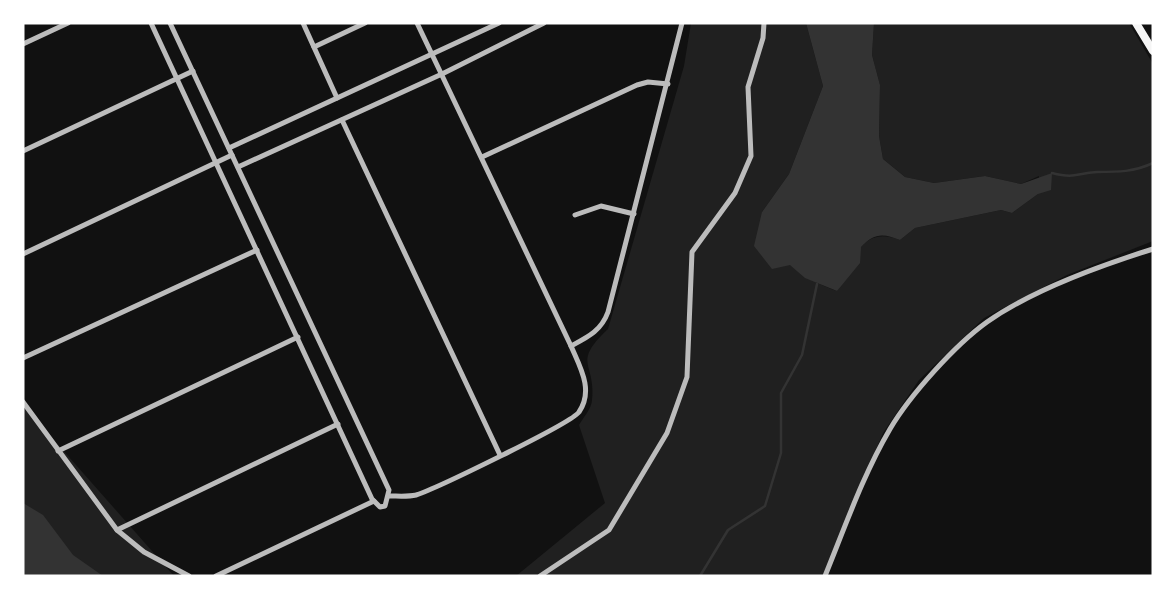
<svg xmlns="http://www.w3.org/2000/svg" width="1176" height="599" viewBox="0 0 1176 599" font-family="Lato,sans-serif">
  <rect width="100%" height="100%" fill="#111"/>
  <!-- green -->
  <g fill="#202020">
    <path d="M 691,23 L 806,23 L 823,86 L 789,174 L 762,212 C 786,257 786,272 837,291 C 853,262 860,224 900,240 L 915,228 L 1001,210 L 1012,213 L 1038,194 L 1039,176 L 1021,184 L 985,176 L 934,183 L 905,177 L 883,159 L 879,136 L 880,85 L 872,55 L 874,23 L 1129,23 L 1153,64 L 1153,241 L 1067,275 L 984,318 L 919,380 L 883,433 L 823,576 L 516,576 L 605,503 L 579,425 C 583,418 592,408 592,400 C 596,362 571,364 608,329 L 684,66 Z"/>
    <path d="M 23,405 L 174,576 L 23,576 Z"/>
  </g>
  <!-- water -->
  <g fill="#333">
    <path d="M 806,23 L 874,23 L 872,55 L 880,85 L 879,136 L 883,159 L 905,177 L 934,183 L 985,176 L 1021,184 L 1052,173 L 1051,190 L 1038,194 L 1012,213 L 1001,210 L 915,228 L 900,240 C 883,233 874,233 861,247 L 860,263 L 837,291 L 805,278 L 790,265 L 772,269 L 754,246 L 762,212 L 789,174 L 823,86 Z"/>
    <path d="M 23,503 L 43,515 L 73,555 L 103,576 L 23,576 Z"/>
  </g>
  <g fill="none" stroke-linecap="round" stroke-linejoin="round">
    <!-- stream -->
    <g stroke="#333" stroke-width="2.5">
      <path d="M 1052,173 C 1076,179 1076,173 1097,172 C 1118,172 1134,172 1153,163"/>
      <path d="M 700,576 L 728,530 L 765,506 L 781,453 L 781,393 L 802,355 L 817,284"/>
    </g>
    <!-- minor -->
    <g stroke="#bcbcbc" stroke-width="5">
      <path d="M 151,23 L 372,499 L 380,507 L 385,506 L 389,490 L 170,23"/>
      <path d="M 303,23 L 337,98"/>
      <path d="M 23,44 L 68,23"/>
      <path d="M 314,47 L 365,23"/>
      <path d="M 342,120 L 500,455"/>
      <path d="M 229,148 L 499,23"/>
      <path d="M 23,151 L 193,71"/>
      <path d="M 482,157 L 637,85 L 648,82 L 668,84"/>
      <path d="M 238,167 L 442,74 L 544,23"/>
      <path d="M 575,215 L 601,206 L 634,214"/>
      <path d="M 23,254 L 232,155"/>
      <path d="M 571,346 C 588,337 601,331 608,312 L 682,23"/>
      <path d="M 23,358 L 257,250"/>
      <path d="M 23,402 L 117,530 L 144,552 L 189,576"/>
      <path d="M 58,451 L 298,337"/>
      <path d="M 389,496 C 398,496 408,497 416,495 C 435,489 572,423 579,412 C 594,390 580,367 571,346 L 417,23"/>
      <path d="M 117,530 L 338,424"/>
      <path d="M 216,576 L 374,501"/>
      <path d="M 540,576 L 609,530 L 667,433 L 687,377 L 692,252 L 735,193 L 751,156 L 748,87 L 763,38 L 764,23"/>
      <path d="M 825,576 C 845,527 863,475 890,429 C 910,395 955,345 987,322 C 1031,291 1102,265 1153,249"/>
    </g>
    <!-- secondary -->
    <path stroke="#f5f5f5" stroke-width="8" d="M 1136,23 L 1153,51"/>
  </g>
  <!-- border -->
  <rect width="1176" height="599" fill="none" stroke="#ffffff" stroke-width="49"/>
</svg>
